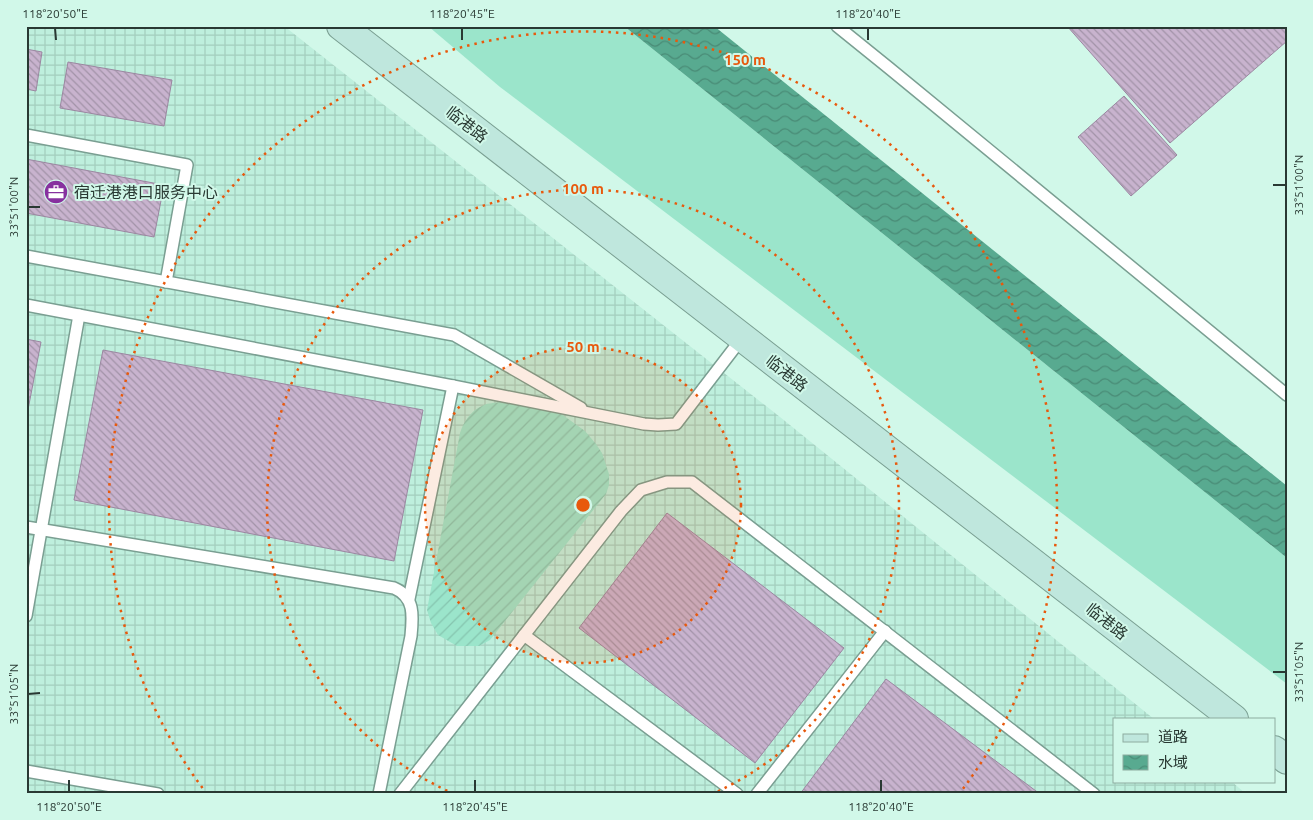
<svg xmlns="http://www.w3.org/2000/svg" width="1313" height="820" viewBox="0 0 1313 820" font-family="Ubuntu,'Noto Sans SC',sans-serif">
  <defs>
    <pattern id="industrial-grid" width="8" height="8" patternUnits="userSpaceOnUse" patternTransform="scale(1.25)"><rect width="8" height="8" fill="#beefdd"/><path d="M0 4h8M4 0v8" fill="none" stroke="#a3cebe"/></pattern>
    <pattern id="garden-furrows" width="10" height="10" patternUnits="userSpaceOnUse" patternTransform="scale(1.25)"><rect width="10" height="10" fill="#9be5cb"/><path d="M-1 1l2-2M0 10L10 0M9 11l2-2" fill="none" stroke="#86c5af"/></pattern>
    <pattern id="water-waves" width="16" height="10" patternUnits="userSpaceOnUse" patternTransform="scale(1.25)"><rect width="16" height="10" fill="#58aa90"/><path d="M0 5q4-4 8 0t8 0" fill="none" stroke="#498b76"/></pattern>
    <pattern id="building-back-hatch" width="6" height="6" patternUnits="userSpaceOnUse" patternTransform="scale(1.25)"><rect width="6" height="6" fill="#c8b3ce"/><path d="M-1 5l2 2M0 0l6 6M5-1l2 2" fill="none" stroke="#a293a8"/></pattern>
  </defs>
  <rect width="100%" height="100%" fill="#d1f8e9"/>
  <!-- industrial -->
  <path fill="url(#industrial-grid)" d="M 26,26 L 284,26 L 780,417 L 1154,719 L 1114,719 L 1114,781 L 1231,781 L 1246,794 L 26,794 Z"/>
  <!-- grass -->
  <path fill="#9be5cb" d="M 428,26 L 624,26 L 1287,558 L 1287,684 L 500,87 Z"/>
  <!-- garden -->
  <path fill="url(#garden-furrows)" d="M 500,402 L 508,402 L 560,413 L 585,431 L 596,444 L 602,453 L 609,474 L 609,485 L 606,494 L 490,640 L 479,646 L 457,646 L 438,635 L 431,623 L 427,610 L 460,433 C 464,421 471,410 484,405 C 488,403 495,403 500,402 Z"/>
  <!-- water -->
  <path fill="url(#water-waves)" d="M 624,26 L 714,26 L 1287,486 L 1287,558 Z"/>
  <!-- building -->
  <g fill="url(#building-back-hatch)" stroke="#9b87a1">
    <path d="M 1067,26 L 1287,26 L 1287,41 L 1170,143 Z"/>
    <path d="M 26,49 L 42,52 L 36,91 L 26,89 Z"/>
    <path d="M 68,62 L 172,80 L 164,126 L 60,108 Z"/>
    <path d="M 1124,96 L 1177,155 L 1131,196 L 1078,137 Z"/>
    <path d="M 26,159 L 164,185 L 154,237 L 26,213 Z"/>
    <path d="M 26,339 L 41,342 L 26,420 Z"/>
    <path d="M 103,350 L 423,410 L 394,561 L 74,500 Z"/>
    <path d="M 667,513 L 844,648 L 755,763 L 579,628 Z"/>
    <path d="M 886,679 L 1040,794 L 800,794 Z"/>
  </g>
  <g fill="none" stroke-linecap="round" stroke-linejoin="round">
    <!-- lane casing -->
    <g stroke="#7a9f92" stroke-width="14">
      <g id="lane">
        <path d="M 837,26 L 889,68 L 1287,395"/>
        <path d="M 26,135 L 187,165 L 166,282"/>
        <path d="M 26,256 L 454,335 L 581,408"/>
        <path d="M 26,305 L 453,386 L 644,424 L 658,425 L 676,424 L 742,338"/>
        <path d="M 26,527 L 394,588 C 415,597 413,616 411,636 L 379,794"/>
        <path d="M 409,599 L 453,386"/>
        <path d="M 26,616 L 79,315"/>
        <path d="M 524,635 L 737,794"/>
        <path d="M 26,771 L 158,794"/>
        <path d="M 400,794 L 621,511 L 641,490 L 667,482 L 692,482 L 1094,794"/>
        <path d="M 757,794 L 885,631"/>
      </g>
    </g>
    <!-- secondary casing -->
    <g stroke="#7a9f92" stroke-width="30">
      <g id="secondary">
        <path d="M 341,26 L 1234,719"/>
        <path d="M 1274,750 L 1287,760"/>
      </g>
    </g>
    <!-- lane -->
    <use href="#lane" stroke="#fff" stroke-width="11"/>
    <!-- secondary -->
    <use href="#secondary" stroke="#bfe7dd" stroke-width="28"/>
  </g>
  <!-- ticks -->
  <path fill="none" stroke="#293933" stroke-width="2" d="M 55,28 L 56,40M 462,28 L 462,40M 868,28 L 868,40M 1273,185 L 1286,185M 28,207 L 40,207M 1273,672 L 1286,672M 28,694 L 40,693M 69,780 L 69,792M 475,780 L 475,792M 881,780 L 881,792"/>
  <!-- distance rings -->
  <circle cx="583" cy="505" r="158" fill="#e8590c" fill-opacity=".12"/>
  <g fill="none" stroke="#e8590c" stroke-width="2.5" stroke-dasharray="2.5 5">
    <circle cx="583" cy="505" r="158"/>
    <path d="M454 794A316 316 0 1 1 712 794"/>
    <path d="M207 794A474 474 0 1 1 959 794"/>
  </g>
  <!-- icons -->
  <defs>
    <g id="office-disc" transform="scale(1.25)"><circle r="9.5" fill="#87319f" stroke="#d1f8e9"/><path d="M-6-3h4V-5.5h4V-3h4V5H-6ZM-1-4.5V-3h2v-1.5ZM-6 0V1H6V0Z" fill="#fff"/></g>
  </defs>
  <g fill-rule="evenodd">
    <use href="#office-disc" x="56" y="192"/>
  </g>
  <g text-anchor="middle" stroke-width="4" stroke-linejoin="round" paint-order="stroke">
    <!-- street labels -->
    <g font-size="16" fill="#293933" stroke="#d1f8e9">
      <text transform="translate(467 124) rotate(38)" y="6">临港路</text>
      <text transform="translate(787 373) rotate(38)" y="6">临港路</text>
      <text transform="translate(1107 621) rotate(38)" y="6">临港路</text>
    </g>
    <!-- poi labels -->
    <g font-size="16" fill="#293933" stroke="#d1f8e9" text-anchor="start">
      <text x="74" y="198">宿迁港港口服务中心</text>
    </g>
  </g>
  <circle cx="583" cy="505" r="8" fill="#e8590c" stroke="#d1f8e9" stroke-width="2.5"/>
  <g font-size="15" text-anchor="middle" font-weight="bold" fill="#e8590c" stroke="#d1f8e9" stroke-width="4" stroke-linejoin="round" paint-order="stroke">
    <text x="745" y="65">150 m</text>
    <text x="583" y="194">100 m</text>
    <text x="583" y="352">50 m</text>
  </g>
  <!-- border -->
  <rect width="1313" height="820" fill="none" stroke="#d1f8e9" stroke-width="55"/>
  <!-- legend -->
  <rect x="1113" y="718" width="162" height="65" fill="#d1f8e9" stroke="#8eaca0"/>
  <rect x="1123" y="734" width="25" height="8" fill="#bfe7dd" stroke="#8eaca0"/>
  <text x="1158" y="742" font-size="15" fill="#293933">道路</text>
  <rect x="1123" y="755" width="25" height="15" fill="url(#water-waves)" stroke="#8eaca0"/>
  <text x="1158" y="768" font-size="15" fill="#293933">水域</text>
  <rect x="28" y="28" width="1258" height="764" fill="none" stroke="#293933" stroke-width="2"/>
  <g font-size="12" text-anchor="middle" fill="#293933">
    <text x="55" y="18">118°20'50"E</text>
    <text x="462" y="18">118°20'45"E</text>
    <text x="868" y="18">118°20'40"E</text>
    <text transform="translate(1299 185) rotate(-90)" y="4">33°51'00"N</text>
    <text transform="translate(14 207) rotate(-90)" y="4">33°51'00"N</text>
    <text transform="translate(1299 672) rotate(-90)" y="4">33°51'05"N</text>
    <text transform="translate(14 694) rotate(-90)" y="4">33°51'05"N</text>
    <text x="69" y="811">118°20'50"E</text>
    <text x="475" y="811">118°20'45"E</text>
    <text x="881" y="811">118°20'40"E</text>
  </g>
</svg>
